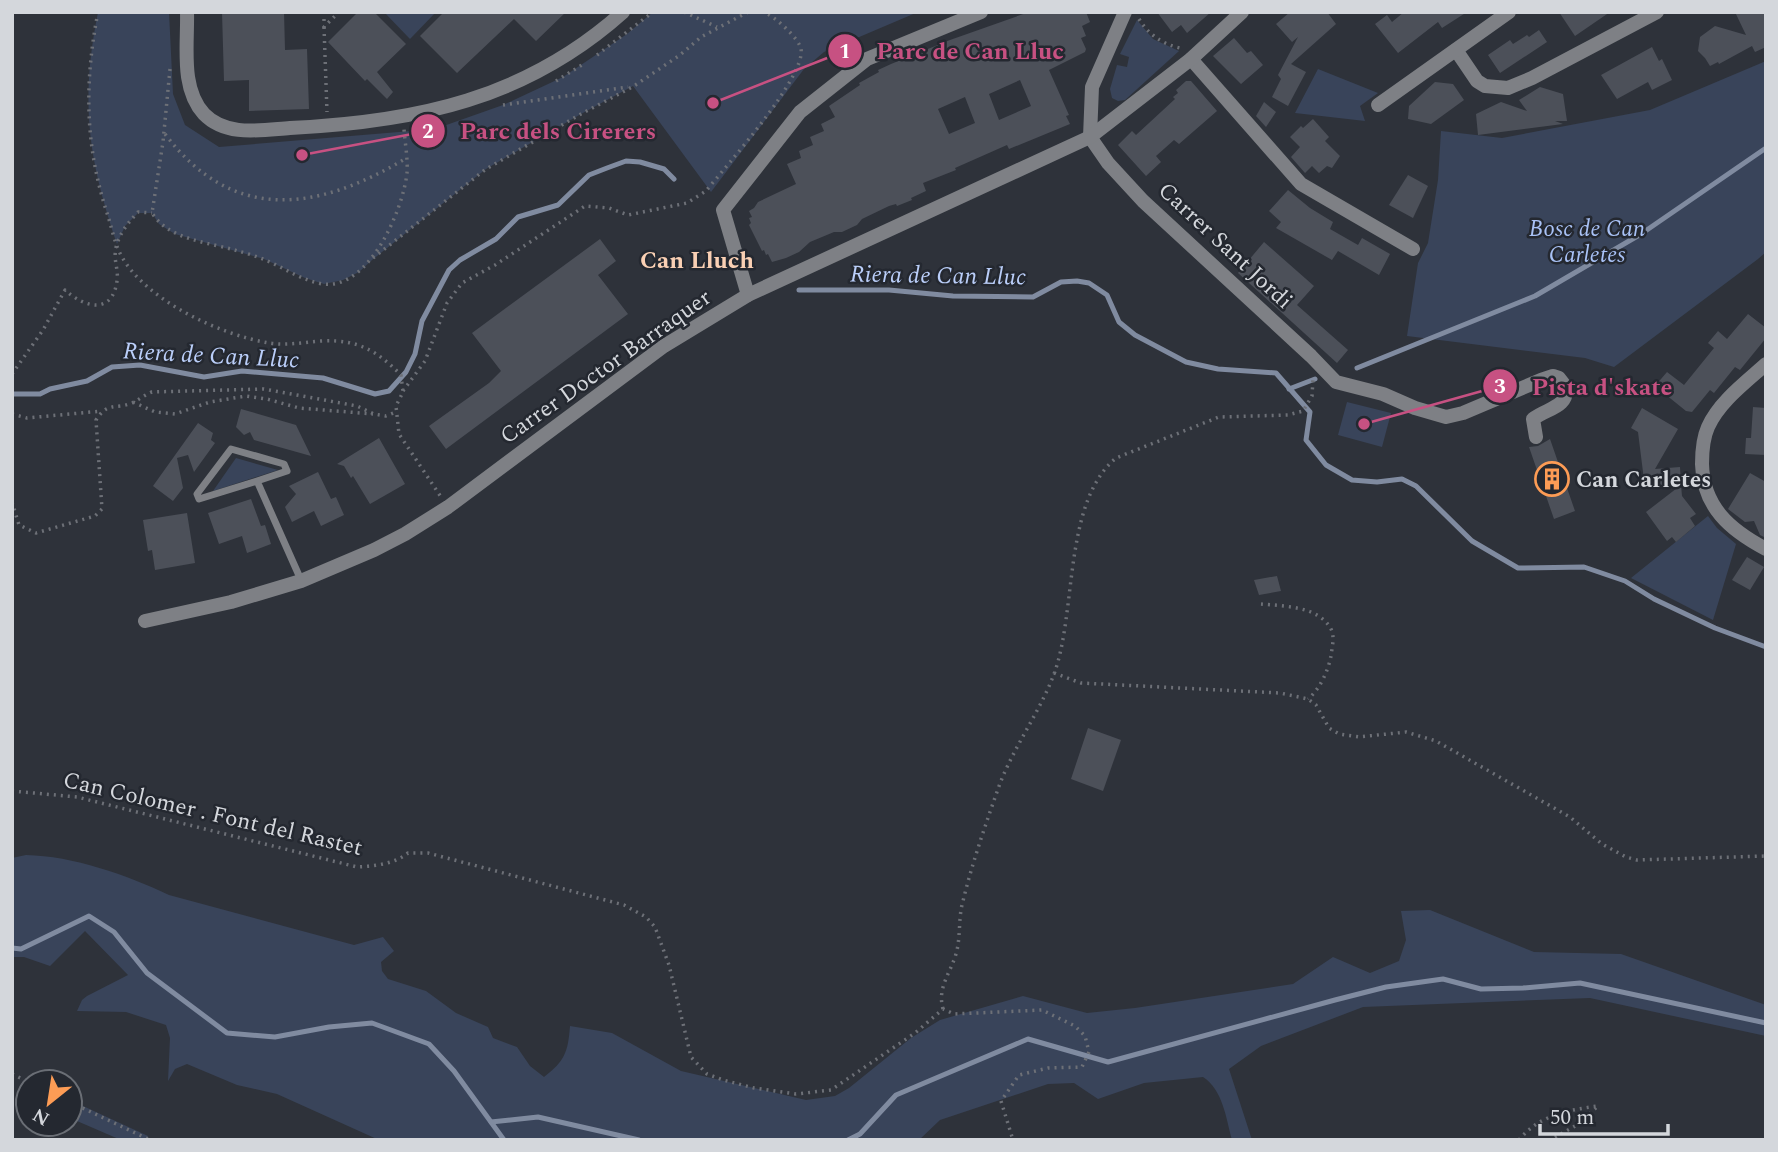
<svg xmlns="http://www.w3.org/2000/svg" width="1778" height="1152" viewBox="0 0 1778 1152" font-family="Spectral,serif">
  <rect width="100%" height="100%" fill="#2e323a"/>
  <!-- green -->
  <g fill="#39445a">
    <path d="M 98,12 L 169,12 L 173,94 L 185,125 L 219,147 L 435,129 L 503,105 L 563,77 L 627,34 L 653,12 L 918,12 L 824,52 L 804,69 L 711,192 L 633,86 L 581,114 L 486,169 L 372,260 L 359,272 L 343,280 L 324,284 L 305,278 L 264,259 L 175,234 L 159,224 L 152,213 L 138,213 L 125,226 L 117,244 C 88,158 80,102 98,12 Z"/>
    <path d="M 384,12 L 436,12 L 410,39 Z"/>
    <path d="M 1137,20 L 1153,39 L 1179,51 L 1125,100 L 1118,101 L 1112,98 L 1110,89 L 1117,65 L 1127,67 L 1129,57 L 1120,54 Z"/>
    <path d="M 1766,61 L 1766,252 L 1758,259 L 1614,367 L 1585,358 L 1407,336 L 1418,263 L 1428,243 L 1438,180 L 1441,131 L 1502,138 L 1650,110 Z"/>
    <path d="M 1318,69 L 1378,93 L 1360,106 L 1365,121 L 1295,113 Z"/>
    <path d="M 1347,402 L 1391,413 L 1382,447 L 1338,435 Z"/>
    <path d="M 236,458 L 278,470 L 213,491 Z"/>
    <path d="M 1708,516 L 1717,528 L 1736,544 L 1713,620 L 1631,578 Z"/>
    <path d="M 26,855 C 73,856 127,875 169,895 L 354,945 L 383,937 L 394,951 L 381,962 L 382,971 L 388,979 L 426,991 L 456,1013 L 488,1027 L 493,1038 L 517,1047 L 530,1066 L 544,1077 C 565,1061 568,1052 570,1026 L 612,1033 L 681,1071 L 806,1100 L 835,1096 L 849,1088 L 911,1038 L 940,1020 L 1023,996 L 1087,1013 L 1135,1008 L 1293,984 L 1333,957 L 1370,973 L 1399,961 L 1406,940 L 1401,911 L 1430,910 L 1534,952 L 1621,954 L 1766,1005 L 1766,1036 L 1590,998 L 1363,1007 L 1261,1046 L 1229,1069 L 1252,1140 L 1232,1140 C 1226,1118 1223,1090 1203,1077 L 1144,1083 L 1098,1099 L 1074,1083 L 1048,1084 L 940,1120 L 919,1140 L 379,1140 L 277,1094 L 237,1085 L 187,1064 L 175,1069 L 168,1081 L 170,1038 L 166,1025 L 126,1012 L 77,1011 L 82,1000 L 87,996 L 128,975 L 85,931 L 50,966 L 24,957 L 12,957 L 12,858 Z"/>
    <path d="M 70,1100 L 148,1136 L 147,1140 L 121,1140 L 70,1118 Z"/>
  </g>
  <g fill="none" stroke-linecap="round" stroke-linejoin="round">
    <!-- stream -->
    <g stroke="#808ba0" stroke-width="5">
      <path d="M 799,290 L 889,290 L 953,296 L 1033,297 L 1061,282 L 1077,281 L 1089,283 L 1107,295 L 1119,322 L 1135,335 L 1186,362 L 1218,369 L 1276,373 L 1310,412 L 1306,440 L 1326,465 L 1352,480 L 1377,482 L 1402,479 L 1416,486 L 1472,541 L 1518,568 L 1584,567 L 1625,581 L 1654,599 L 1715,628 L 1766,647"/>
      <path d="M 1357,368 L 1535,296 L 1641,234 L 1766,148"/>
      <path d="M 1289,389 L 1315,379"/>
      <path d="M 12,394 L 40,394 L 50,389 L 87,381 L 112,367 L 140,365 L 204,377 L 242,371 L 323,378 L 375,394 L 389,391 L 406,372 L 415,354 L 422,321 L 449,270 L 460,260 L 496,239 L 518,217 L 558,205 L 589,175 L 607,168 L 626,161 L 640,162 L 664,169 L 674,179"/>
      <path d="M 12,948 L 21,949 L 89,916 L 114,932 L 147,973 L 227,1033 L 275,1037 L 329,1027 L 372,1023 L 429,1044 L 454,1071 L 504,1140"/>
      <path d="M 491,1122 L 538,1117 L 639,1140"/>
      <path d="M 848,1140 L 860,1134 L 896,1095 L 1028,1039 L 1108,1062 L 1335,1000 L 1386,987 L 1443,979 L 1481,989 L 1523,988 L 1580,983 L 1766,1023"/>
    </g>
  </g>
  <!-- building -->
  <g fill="#4c5059" fill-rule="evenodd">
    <path d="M 222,12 L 284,12 L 285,50 L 307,49 L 309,109 L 249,111 L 249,80 L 224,81 Z"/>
    <path d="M 358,12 L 374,12 L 406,44 L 377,72 L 393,92 L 387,99 L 367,79 L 365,81 L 328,42 Z"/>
    <path d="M 444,12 L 566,12 L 536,41 L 514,19 L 457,73 L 420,36 Z"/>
    <path d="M 1029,12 L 1086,12 L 1090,22 L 1082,26 L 1086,36 L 1081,38 L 1086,49 L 1085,52 L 1049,70 L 1069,115 L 1066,116 L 1070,124 L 1009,149 L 1007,145 L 955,168 L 956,170 L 923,183 L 926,191 L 911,198 L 912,200 L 897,206 L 896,204 L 889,206 L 862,219 L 857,225 L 842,232 L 834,232 L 810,242 L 799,252 L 786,258 L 772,262 L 768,254 L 766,255 L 764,250 L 762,251 L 749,225 L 751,223 L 749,218 L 752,217 L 749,211 L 754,208 L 758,202 L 796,184 L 787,164 L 801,158 L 799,151 L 813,145 L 810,137 L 824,131 L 821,124 L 835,117 L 829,106 L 860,85 L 859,83 L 879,72 L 878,70 L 891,64 L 950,40 ZM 1020,80 L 1031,106 L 999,120 L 989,94 ZM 965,97 L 975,123 L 949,134 L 938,109 Z"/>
    <path d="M 1157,12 L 1211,12 L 1187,33 L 1181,25 L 1172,32 Z"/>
    <path d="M 1290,12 L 1327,12 L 1336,24 L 1291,64 L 1306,72 L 1288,106 L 1272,97 L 1281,79 L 1278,75 L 1298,37 L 1292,42 L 1276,24 Z"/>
    <path d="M 1404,12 L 1467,12 L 1442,28 L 1438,22 L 1398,53 L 1375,24 L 1387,15 L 1392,22 Z"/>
    <path d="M 1559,12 L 1610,12 L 1575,36 Z"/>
    <path d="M 1735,12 L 1766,12 L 1766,47 L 1755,52 L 1752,46 L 1719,64 L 1718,62 L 1710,66 L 1705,58 L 1698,51 L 1700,37 L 1715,26 L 1746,35 Z"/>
    <path d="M 1539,30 L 1547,42 L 1500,73 L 1488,55 L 1510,40 L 1513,44 L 1527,35 L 1529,37 Z"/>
    <path d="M 1234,38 L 1247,53 L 1251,51 L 1263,65 L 1241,84 L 1213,56 Z"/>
    <path d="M 1652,47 L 1659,61 L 1662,59 L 1672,80 L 1652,90 L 1648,82 L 1617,99 L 1601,75 Z"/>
    <path d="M 1186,81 L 1191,81 L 1217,111 L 1179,144 L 1174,140 L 1156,156 L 1161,162 L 1146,176 L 1118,145 L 1132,131 L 1136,135 L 1175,99 L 1173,97 L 1178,93 L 1176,90 Z"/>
    <path d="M 1435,82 L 1453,84 L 1464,100 L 1431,124 L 1408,119 L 1409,106 Z"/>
    <path d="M 1540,87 L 1563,94 L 1567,121 L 1555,121 L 1563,124 L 1478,135 L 1476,114 L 1501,102 L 1527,111 L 1519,100 Z"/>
    <path d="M 1264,102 L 1276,112 L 1266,127 L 1256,116 Z"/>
    <path d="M 1313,119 L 1329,137 L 1325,141 L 1340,156 L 1332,168 L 1327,166 L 1319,173 L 1312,166 L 1305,173 L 1291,157 L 1300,147 L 1290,137 L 1301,126 L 1303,128 Z"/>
    <path d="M 1408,175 L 1428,186 L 1413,218 L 1389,205 Z"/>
    <path d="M 1288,190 L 1310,208 L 1333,222 L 1330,229 L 1358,245 L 1362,238 L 1390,254 L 1379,275 L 1338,251 L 1332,260 L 1276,228 L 1281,222 L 1269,211 Z"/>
    <path d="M 600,239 L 616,261 L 598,275 L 628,314 L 446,449 L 429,426 L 489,383 L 501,371 L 472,333 Z"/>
    <path d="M 1264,242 L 1314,286 L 1297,305 L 1348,350 L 1337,363 L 1238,273 Z"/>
    <path d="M 1748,314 L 1766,328 L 1766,338 L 1740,370 L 1735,367 L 1714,393 L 1710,390 L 1692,412 L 1686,411 L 1655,386 L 1667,372 L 1684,385 L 1714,348 L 1708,343 L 1718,331 L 1727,339 Z"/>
    <path d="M 1753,407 L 1766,408 L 1766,455 L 1745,454 L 1746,438 L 1751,438 Z"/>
    <path d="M 1642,408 L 1678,429 L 1655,469 L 1680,467 L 1681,483 L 1645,488 L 1638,432 L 1631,428 Z"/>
    <path d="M 241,409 L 296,425 L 311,456 L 254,440 L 250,432 L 244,435 L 236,427 Z"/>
    <path d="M 198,423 L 213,433 L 211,440 L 215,443 L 194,472 L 188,455 L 177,458 L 183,488 L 173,501 L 153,486 Z"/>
    <path d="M 379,438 L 405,484 L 370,504 L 353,476 L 351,478 L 344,466 L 337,464 Z"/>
    <path d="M 1550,439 L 1575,511 L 1554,519 L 1529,447 L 1538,446 Z"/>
    <path d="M 318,472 L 331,499 L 336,497 L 344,515 L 321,526 L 314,511 L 292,522 L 285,507 L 296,494 L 289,486 Z"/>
    <path d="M 1750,473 L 1766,482 L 1766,538 L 1760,535 L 1754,521 L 1745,522 L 1728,509 Z"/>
    <path d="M 1681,485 L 1682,496 L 1696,514 L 1690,518 L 1695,526 L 1676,542 L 1672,537 L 1667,541 L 1646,512 Z"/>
    <path d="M 251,499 L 261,526 L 265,525 L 271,544 L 247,553 L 242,536 L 219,544 L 208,513 Z"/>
    <path d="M 187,513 L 195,563 L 155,570 L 152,550 L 148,551 L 143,520 Z"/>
    <path d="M 1747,557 L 1764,567 L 1750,590 L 1732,580 Z"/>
    <path d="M 1277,576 L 1281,591 L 1259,595 L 1254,580 Z"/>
    <path d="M 1088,728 L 1121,740 L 1103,791 L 1071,779 Z"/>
  </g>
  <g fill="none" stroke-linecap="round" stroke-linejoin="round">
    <!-- path -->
    <g stroke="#6d7077" stroke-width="3.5" stroke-dasharray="2 5" stroke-linecap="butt">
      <path d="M 98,12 C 84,84 85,147 108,216 C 112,229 115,245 122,257 C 147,301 221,335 269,343 C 287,346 304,342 322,341 C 358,339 377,351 401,375 L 403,392 L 396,406 L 399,434 L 441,497"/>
      <path d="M 324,12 L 324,27 L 339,12"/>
      <path d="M 684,12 L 717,27"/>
      <path d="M 1139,19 C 1148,34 1162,44 1180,48"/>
      <path d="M 324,27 L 327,112"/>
      <path d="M 597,55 L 653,12"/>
      <path d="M 170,69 L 163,142 L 152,213 C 169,240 208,242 238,251 C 246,253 255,256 263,259 C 283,267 302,281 323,284 C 369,290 403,210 407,173 C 408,159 405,143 404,129"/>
      <path d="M 556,81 L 585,63"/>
      <path d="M 503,105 L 628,87"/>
      <path d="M 165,134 C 233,224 317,211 405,159"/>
      <path d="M 373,258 L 486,169 L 581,114 L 634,86 L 680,55 L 701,37 L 748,12"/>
      <path d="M 12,374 L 43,330 L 65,290 C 84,307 112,316 117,281 C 119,268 112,259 117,244 C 121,231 129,222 138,212 L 152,213"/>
      <path d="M 403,391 L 425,361 L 447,303 L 462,283 L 495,265 L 585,206 L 609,208 L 628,215 L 687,203 L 706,191 C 726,166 806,77 801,49 C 799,38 774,16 764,12"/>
      <path d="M 133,402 L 155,412 L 175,414 L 210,402 L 246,396 L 267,399 L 299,408 L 373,414"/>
      <path d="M 12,414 L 27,418 L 102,411"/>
      <path d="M 12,502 L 19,525 L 36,533 L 95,516 L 102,509 L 96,420 C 108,401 115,410 132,403 C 139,400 144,395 152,392 L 264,389 L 357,406 L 374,414 L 386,416 L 396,412"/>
      <path d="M 1261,604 C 1283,606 1319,606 1331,629 C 1335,637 1332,647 1331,656 C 1328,671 1320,689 1308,699"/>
      <path d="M 1054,673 L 1081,683 L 1280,693 L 1308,699 L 1316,705 L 1329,728 L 1339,734 L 1359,737 L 1406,732 L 1436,741 L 1570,817 L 1602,844 L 1626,857 L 1637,860 L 1766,856"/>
      <path d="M 12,791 L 77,797 L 357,867 C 375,866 394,864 408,853 L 428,853 L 624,905 L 646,917 L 655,927 L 669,965 L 691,1057 L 707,1074 L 723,1080 L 754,1088 L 796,1094 L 831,1090 L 915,1033 L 943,1009 L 954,1014 L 1042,1010 L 1075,1026 L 1085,1036 L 1089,1052 L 1082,1067 L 1048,1068 L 1019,1075 L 1001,1101 L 1013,1140"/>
      <path d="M 943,1009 C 937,988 950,974 956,954 C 961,937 958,918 963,901 C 972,864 985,826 998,789 C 1012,749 1039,714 1054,674 C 1077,612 1063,502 1116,458 L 1219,417 L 1288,415 L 1303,411 L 1312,396 L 1313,379"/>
      <path d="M 12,1074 L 29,1082"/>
      <path d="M 70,1102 L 150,1140"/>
      <path d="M 1519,1140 C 1539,1115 1568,1110 1598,1106 L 1577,1125 L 1550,1140"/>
    </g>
    <!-- lane -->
    <path stroke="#7e8085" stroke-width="7" d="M 257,481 L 199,499 L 197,494 L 231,449 L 284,464 L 287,471 L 257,481 L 301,580"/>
    <!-- street -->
    <g stroke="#7e8085" stroke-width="14">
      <path d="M 187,12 C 188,45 180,88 204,114 C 226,137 261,130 290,128 C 416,122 526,99 623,12"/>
      <path d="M 1456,50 L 1477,81 L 1485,86 L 1508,88 L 1532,78 L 1657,12"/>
      <path d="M 1191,59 L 1301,184 L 1413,249"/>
      <path d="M 1378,105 L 1509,12"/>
      <path d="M 1090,137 L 1108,163 L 1143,201 L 1311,356 L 1336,382 L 1383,394 L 1415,408 L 1446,417 L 1463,413 L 1541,380 L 1553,376 L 1559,378 L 1566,387 C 1568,408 1547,408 1533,419 L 1536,437"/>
      <path d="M 1090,137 L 1092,87 L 1125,12"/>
      <path d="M 748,295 L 723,210 L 800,112 L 867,59 L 981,12"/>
      <path d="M 1766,364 C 1746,382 1719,402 1708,427 C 1703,438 1702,452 1702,464 C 1703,507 1730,530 1766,549"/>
      <path d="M 145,621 L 231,602 L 301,581 L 374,550 L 405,534 L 448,507 L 664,346 L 748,295 L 1090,137 L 1191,59 L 1242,12"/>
    </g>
  </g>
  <!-- icons -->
  <defs>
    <g id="building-ring" transform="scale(1.75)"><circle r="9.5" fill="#242830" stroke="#fd9c55" stroke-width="1.5"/><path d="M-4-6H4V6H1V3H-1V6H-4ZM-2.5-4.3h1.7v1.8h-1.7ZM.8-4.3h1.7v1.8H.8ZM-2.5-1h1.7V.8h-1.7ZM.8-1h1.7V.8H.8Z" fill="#fd9c55"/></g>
  </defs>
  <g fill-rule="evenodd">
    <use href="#building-ring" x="1552" y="479"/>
  </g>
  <g text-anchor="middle" stroke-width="5" stroke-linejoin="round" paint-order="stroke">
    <!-- park labels -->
    <g font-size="23" font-style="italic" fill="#a9c2f6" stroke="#242830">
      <text x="1587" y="236">Bosc de Can<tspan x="1587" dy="26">Carletes</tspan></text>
    </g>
    <!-- street labels -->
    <g font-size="23" fill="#d4d7dc" stroke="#242830">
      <text transform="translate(1226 245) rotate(43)" y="8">Carrer Sant Jordi</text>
      <text transform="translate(605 366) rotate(-35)" y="8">Carrer Doctor Barraquer</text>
      <text transform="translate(213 813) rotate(13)" y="8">Can Colomer . Font del Rastet</text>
    </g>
    <!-- poi labels -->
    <g font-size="23" font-weight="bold" fill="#d4d7dc" stroke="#242830" text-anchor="start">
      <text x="1576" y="487">Can Carletes</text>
    </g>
    <!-- neighbourhood labels -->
    <g font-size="24" font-weight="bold" fill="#fad0b4" stroke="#242830">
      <text x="697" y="268">Can Lluch</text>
    </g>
    <!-- water labels -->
    <g font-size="24" font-style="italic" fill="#bacef9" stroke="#242830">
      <text transform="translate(938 275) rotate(1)" y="8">Riera de Can Lluc</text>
      <text transform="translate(211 355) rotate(3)" y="8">Riera de Can Lluc</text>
    </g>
  </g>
  <!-- callouts -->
  <path fill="none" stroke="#c75182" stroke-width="2.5" d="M713 103L845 51M302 155L428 131M1364 424L1500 386"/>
  <g fill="#c75182" stroke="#242830" stroke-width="2.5">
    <circle cx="713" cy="103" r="7"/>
    <circle cx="302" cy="155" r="7"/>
    <circle cx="1364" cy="424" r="7"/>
    <circle cx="845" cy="51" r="18"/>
    <circle cx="428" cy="131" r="18"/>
    <circle cx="1500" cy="386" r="18"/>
  </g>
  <g font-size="21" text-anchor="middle" font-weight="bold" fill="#fff">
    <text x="845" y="58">1</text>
    <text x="428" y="138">2</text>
    <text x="1500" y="393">3</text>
  </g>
  <g font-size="24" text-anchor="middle" font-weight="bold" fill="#c75182" stroke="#242830" stroke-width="5" stroke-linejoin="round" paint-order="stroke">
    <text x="970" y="59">Parc de Can Lluc</text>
    <text x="558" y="139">Parc dels Cirerers</text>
    <text x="1602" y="395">Pista d'skate</text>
  </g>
  <!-- border -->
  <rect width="1778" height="1152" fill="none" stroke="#d4d7dc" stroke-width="28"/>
  <!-- north arrow -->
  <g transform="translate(49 1103) rotate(210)"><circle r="33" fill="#242830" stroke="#6a6e75" stroke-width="2"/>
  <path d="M0-5L12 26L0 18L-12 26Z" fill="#fd9c55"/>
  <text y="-10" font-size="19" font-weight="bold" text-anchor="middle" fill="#d4d7dc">N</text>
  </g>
  <!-- scale -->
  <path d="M1540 1124v10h128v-10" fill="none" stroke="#d4d7dc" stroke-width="3.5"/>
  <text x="1550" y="1124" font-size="21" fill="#d4d7dc" stroke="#242830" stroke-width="5" paint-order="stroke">50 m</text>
</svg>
